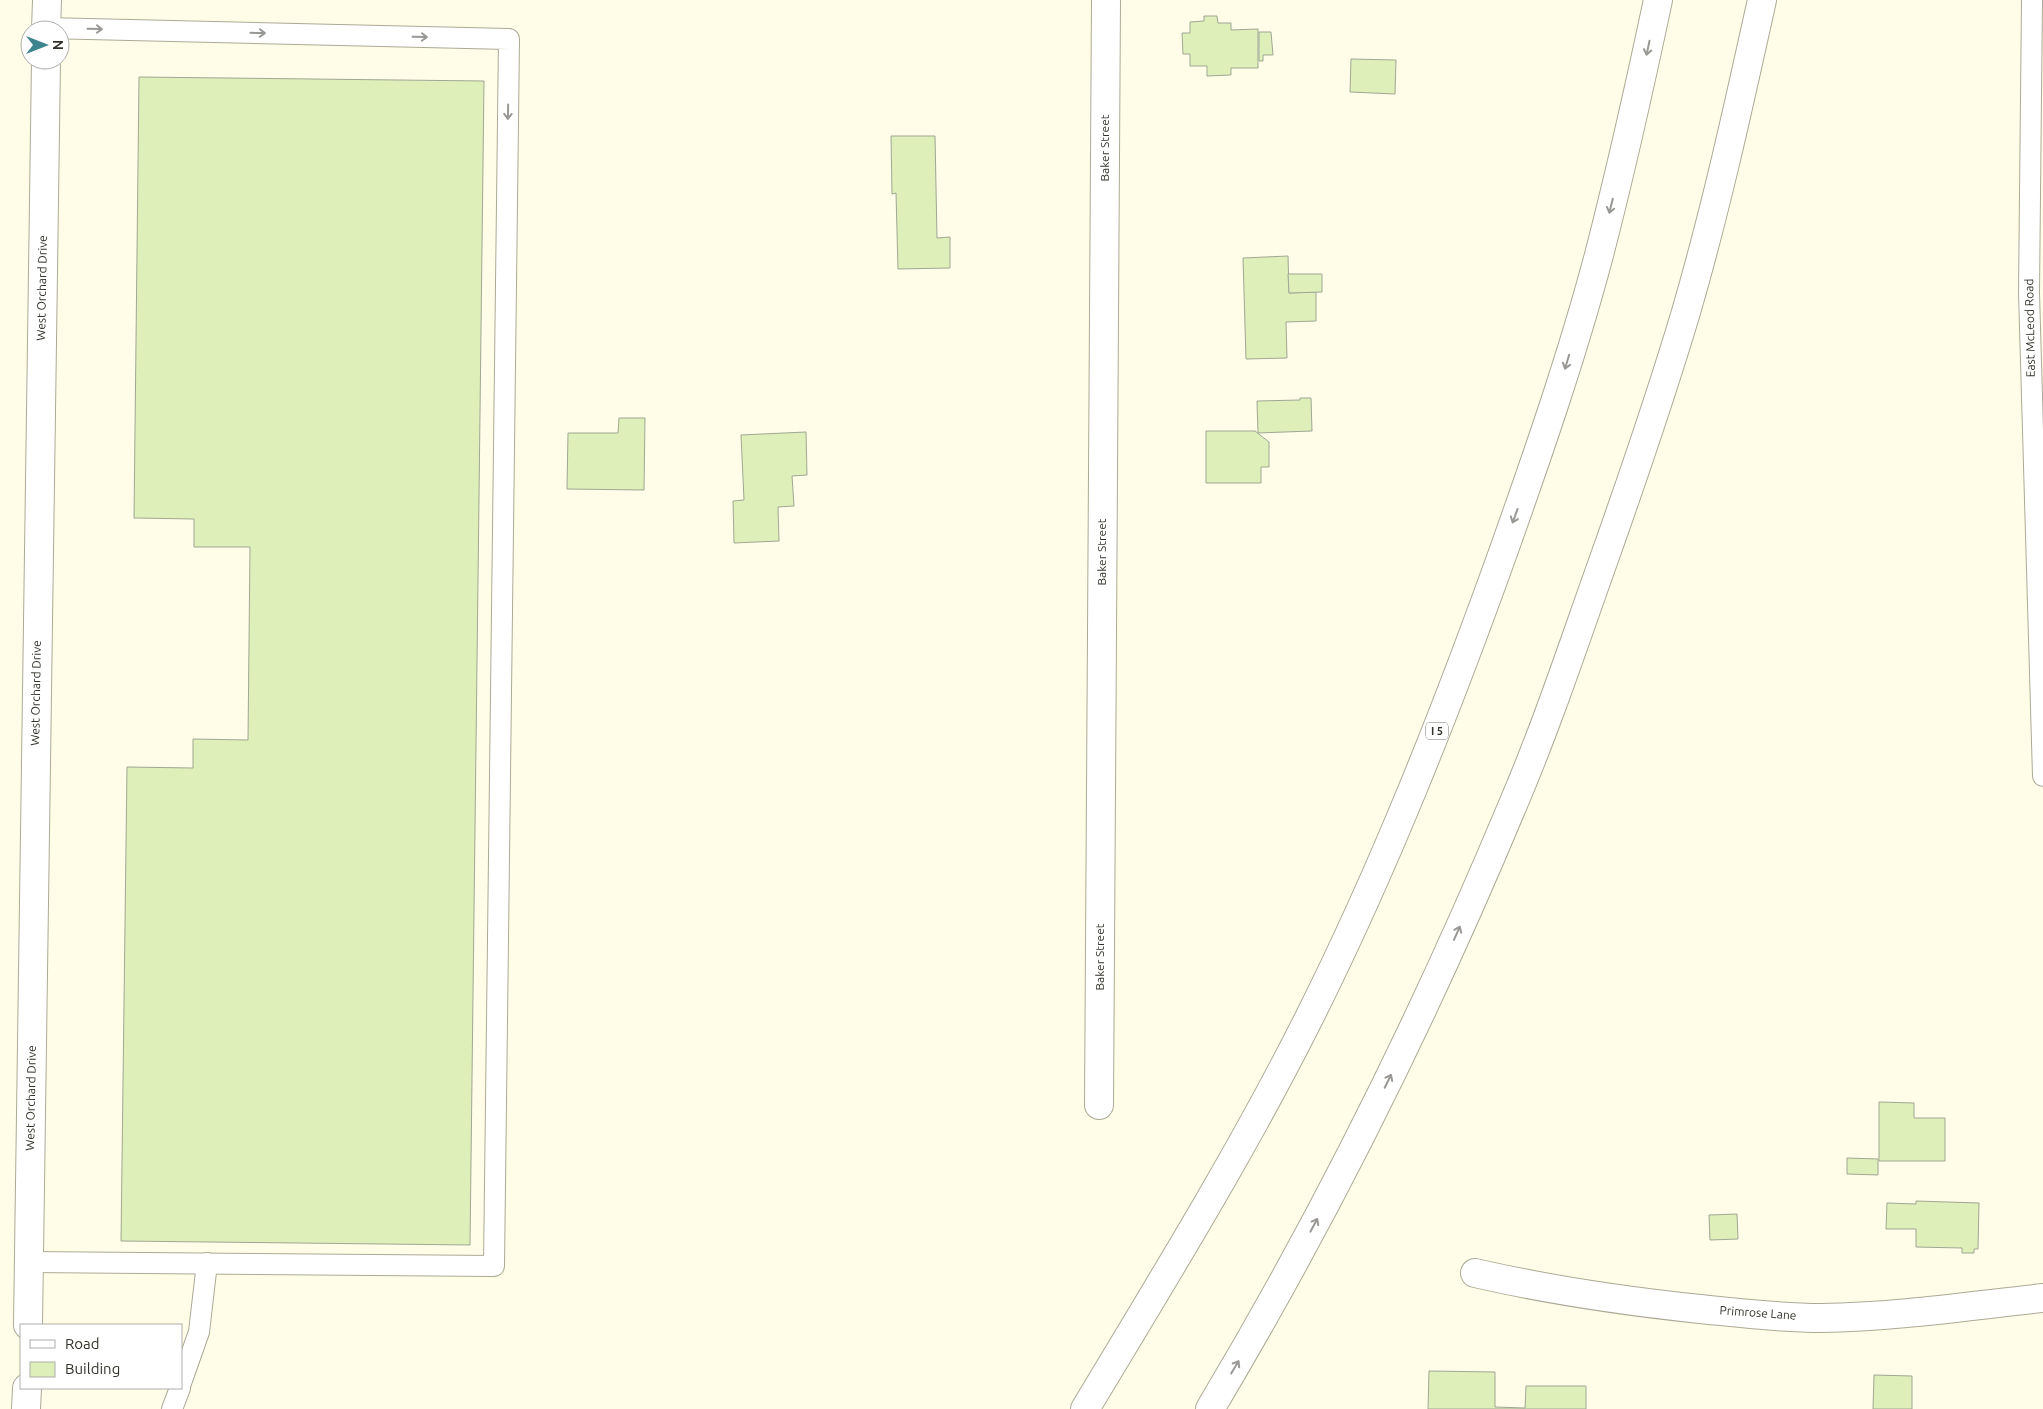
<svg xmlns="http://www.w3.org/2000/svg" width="2043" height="1409" viewBox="0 0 2043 1409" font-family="Ubuntu,sans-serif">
  <rect width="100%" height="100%" fill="#fffce7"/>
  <!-- building -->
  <g fill="#deefba" stroke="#a0a794">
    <path d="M 1204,16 L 1217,16 L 1218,23 L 1231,23 L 1231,30 L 1258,29 L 1258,68 L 1231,68 L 1231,75 L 1207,76 L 1207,66 L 1190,66 L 1190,54 L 1183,54 L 1182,33 L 1190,33 L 1190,22 L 1204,21 Z"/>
    <path d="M 1259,32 L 1271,32 L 1273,55 L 1263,55 L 1263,61 L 1259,61 Z"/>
    <path d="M 1351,59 L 1396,60 L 1395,94 L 1350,92 Z"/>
    <path d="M 139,77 L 484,81 L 470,1245 L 121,1241 L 127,767 L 193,768 L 193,739 L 248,740 L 250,547 L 194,547 L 194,519 L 134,518 Z"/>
    <path d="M 891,136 L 935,136 L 937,238 L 950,237 L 950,268 L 898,269 L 896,193 L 892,194 Z"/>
    <path d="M 1288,256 L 1289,293 L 1316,292 L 1316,321 L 1286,322 L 1287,358 L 1246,359 L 1243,258 Z"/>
    <path d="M 1288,274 L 1322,274 L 1322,292 L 1289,293 Z"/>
    <path d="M 1300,398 L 1311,398 L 1312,431 L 1258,433 L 1257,401 L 1300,400 Z"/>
    <path d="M 619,418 L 645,418 L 644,490 L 567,489 L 568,433 L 618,433 Z"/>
    <path d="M 1206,431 L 1255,431 L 1269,442 L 1269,467 L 1261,467 L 1261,483 L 1206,483 Z"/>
    <path d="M 806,432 L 807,475 L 792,476 L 794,506 L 778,507 L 779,541 L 734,543 L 733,501 L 744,500 L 741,435 Z"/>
    <path d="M 1879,1102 L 1914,1103 L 1914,1118 L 1945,1118 L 1945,1161 L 1879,1161 Z"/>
    <path d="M 1847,1158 L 1878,1159 L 1878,1175 L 1847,1174 Z"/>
    <path d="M 1916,1201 L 1979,1203 L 1978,1249 L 1974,1249 L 1974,1253 L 1962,1253 L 1962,1248 L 1916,1247 L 1916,1229 L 1886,1229 L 1887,1203 L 1916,1204 Z"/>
    <path d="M 1737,1214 L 1738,1239 L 1710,1240 L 1709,1215 Z"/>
    <path d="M 1429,1371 L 1495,1372 L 1495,1407 L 1525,1408 L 1526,1386 L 1586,1386 L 1586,1409 L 1428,1409 Z"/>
    <path d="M 1874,1375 L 1912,1376 L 1912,1409 L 1873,1409 Z"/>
  </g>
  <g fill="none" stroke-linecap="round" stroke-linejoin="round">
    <!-- lane casing -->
    <g stroke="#acaa96" stroke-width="22">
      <g id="lane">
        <path d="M 2032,0 L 2029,293 L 2043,776"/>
        <path d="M 29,1262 L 494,1266 L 509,39 L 46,28"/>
        <path d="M 181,1383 L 199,1332 L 207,1263"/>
        <path d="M 172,1409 L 180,1388"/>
      </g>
    </g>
    <!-- street casing -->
    <g stroke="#acaa96" stroke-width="30">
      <g id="street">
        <path d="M 46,30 L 47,0"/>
        <path d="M 1099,1105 L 1106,0"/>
        <path d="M 1475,1273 C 1549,1290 1624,1301 1700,1309 C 1739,1313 1780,1318 1821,1318 C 1895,1317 1969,1306 2043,1298"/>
        <path d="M 28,1325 L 46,60"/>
        <path d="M 26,1409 L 27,1388"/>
      </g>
    </g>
    <!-- highway casing -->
    <g stroke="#acaa96" stroke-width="30">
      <g id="highway">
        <path d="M 1085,1409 C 1162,1281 1240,1155 1307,1022 C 1384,869 1447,709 1505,547 C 1539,451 1573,353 1599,255 C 1621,170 1640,85 1658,0"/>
        <path d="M 1210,1409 C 1326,1215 1427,1011 1514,802 C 1546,727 1572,649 1599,573 C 1630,486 1660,399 1686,312 C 1716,209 1739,104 1762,0"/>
      </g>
    </g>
    <!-- lane -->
    <use href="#lane" stroke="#fff" stroke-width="20"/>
    <!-- street -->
    <use href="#street" stroke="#fff" stroke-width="28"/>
    <!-- highway -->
    <use href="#highway" stroke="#fff" stroke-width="28"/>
  </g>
  <!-- one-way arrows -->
  <defs><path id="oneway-shaft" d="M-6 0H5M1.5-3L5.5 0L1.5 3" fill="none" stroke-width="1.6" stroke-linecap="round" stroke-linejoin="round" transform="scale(1.25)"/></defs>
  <g stroke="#999894">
    <use href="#oneway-shaft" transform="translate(95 29) rotate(1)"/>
    <use href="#oneway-shaft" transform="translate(258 33) rotate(1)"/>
    <use href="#oneway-shaft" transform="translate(420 37) rotate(1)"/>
    <use href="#oneway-shaft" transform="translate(1648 48) rotate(102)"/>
    <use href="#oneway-shaft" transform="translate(508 112) rotate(91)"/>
    <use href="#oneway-shaft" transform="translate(1611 206) rotate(104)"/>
    <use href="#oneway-shaft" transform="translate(1567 362) rotate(107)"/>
    <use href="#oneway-shaft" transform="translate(1515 516) rotate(110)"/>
    <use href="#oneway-shaft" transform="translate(1457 933) rotate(-66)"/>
    <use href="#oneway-shaft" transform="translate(1388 1081) rotate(-64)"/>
    <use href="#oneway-shaft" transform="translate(1314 1225) rotate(-62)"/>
    <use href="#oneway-shaft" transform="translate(1235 1367) rotate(-59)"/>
  </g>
  <g text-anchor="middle" stroke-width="5" stroke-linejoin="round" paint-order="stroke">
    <!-- shield labels -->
    <rect fill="#fff" stroke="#70706a" stroke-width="1" x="1426" y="722.5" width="22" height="17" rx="4"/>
    <g font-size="11" font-weight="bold" fill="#33322a">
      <text x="1437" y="735">I 5</text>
    </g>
    <!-- street labels -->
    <g font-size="12" fill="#33322a" stroke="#fff">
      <text transform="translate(1105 148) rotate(-90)" y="4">Baker Street</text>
      <text transform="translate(42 288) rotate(-89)" y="4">West Orchard Drive</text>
      <text transform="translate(2030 328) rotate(-91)" y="4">East McLeod Road</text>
      <text transform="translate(1102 552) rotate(-90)" y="4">Baker Street</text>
      <text transform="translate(36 693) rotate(-89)" y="4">West Orchard Drive</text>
      <text transform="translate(1100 957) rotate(-90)" y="4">Baker Street</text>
      <text transform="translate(31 1098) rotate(-89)" y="4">West Orchard Drive</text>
      <text transform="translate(1758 1313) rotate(4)" y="4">Primrose Lane</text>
    </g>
  </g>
  <!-- legend -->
  <rect x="20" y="1324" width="162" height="65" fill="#ffffff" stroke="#adadaa"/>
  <rect x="30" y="1340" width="25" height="8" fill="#ffffff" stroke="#adadaa"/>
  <text x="65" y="1349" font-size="15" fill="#33322a">Road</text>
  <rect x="30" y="1362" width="25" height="15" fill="#deefba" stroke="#adadaa"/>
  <text x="65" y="1374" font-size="15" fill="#33322a">Building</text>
  <!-- north arrow -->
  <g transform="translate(45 45) rotate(90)"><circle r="24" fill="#ffffff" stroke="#adadaa"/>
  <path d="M0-4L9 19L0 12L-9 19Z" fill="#3d848e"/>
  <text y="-8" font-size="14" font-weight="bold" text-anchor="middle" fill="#33322a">N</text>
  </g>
</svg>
